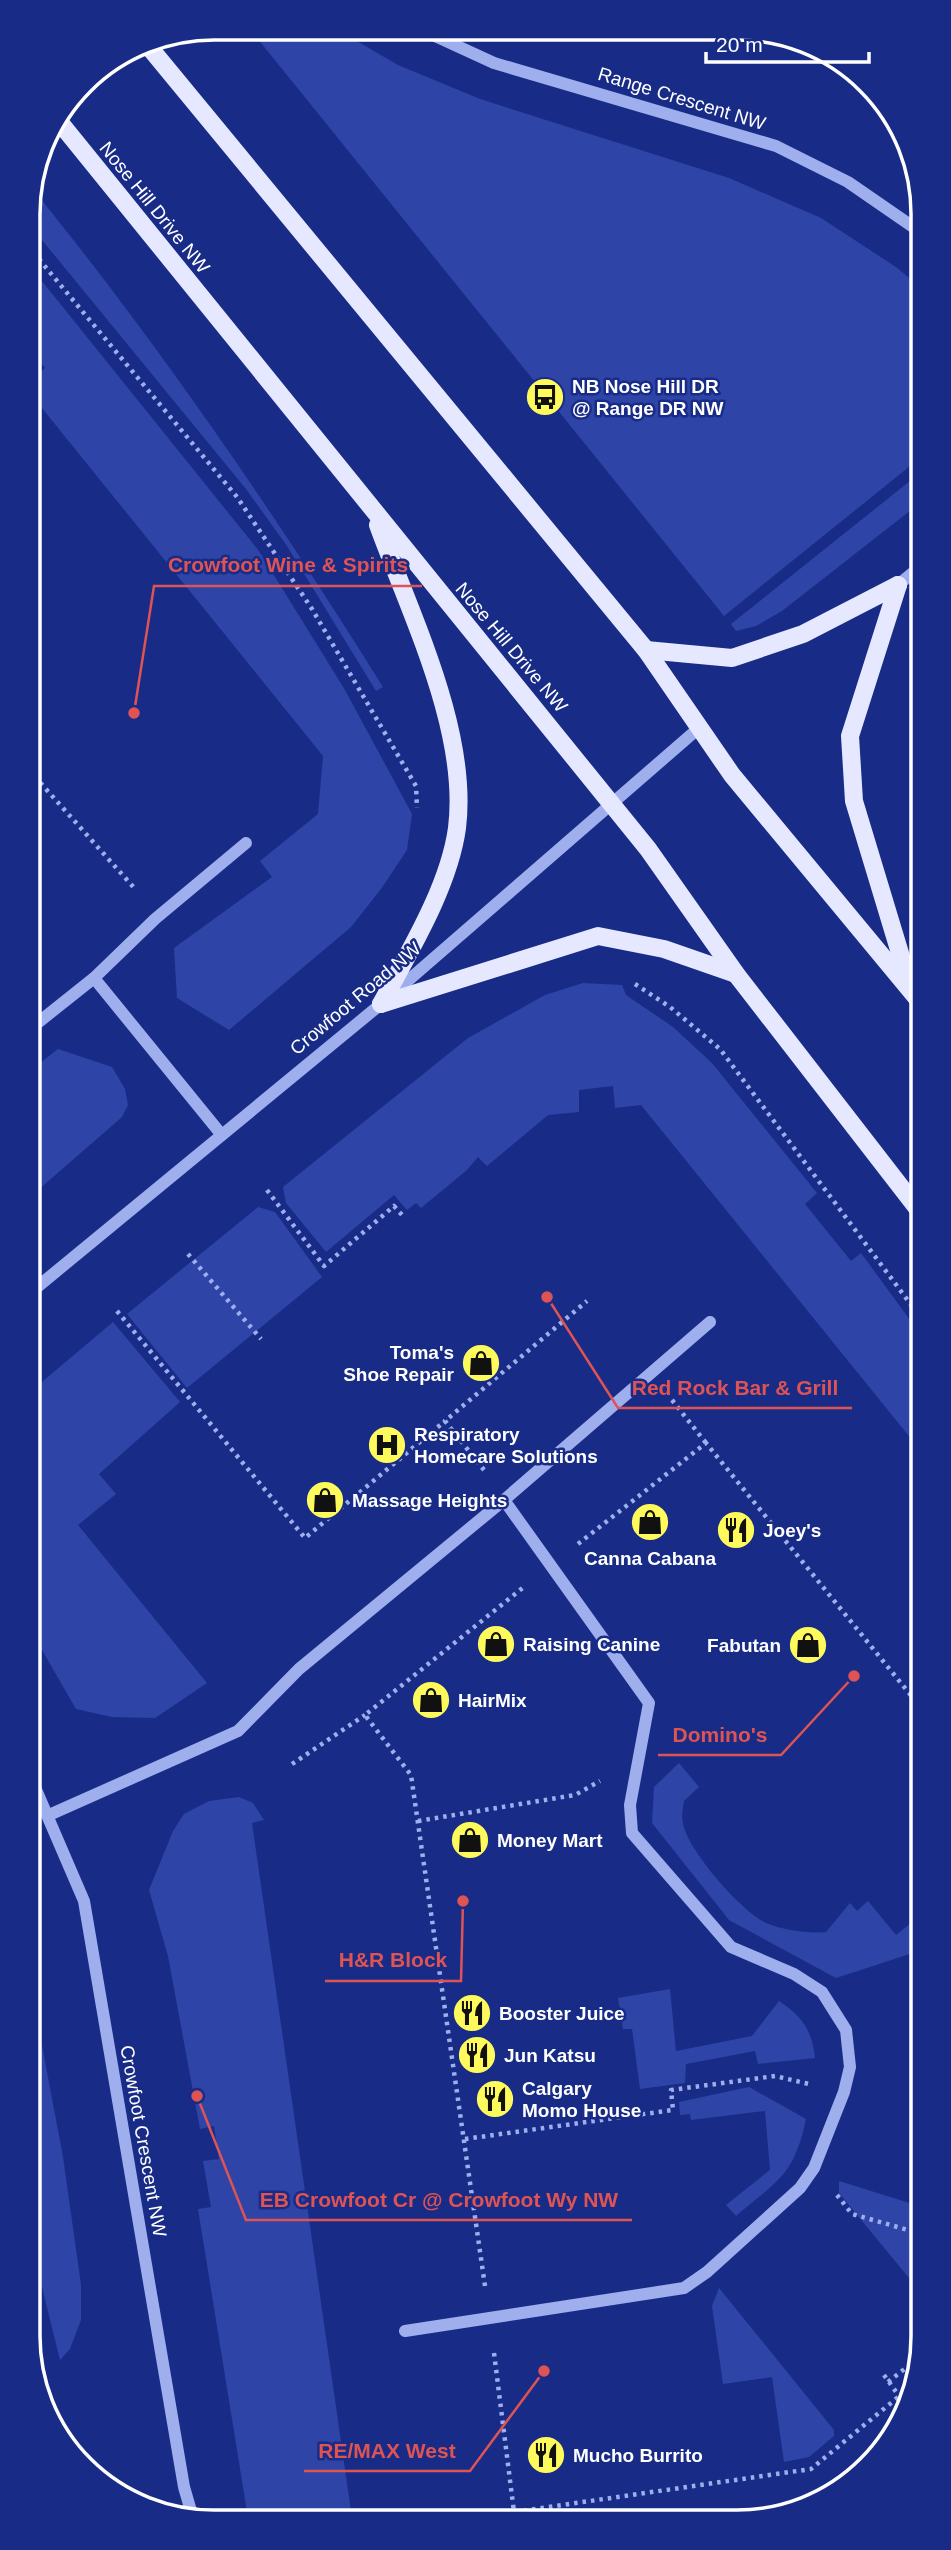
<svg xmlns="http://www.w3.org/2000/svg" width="951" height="2550" viewBox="0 0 951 2550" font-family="Arial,sans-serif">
  <rect width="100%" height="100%" fill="#182c87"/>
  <!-- green -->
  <g fill="#2e45a7">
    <path d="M 249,28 L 336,29 L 398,65 L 480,99 L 729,178 L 821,218 L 896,267 L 920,287 L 920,458 L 724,616 Z"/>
    <path d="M 32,188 C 161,347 275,514 383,687 L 376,691 L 287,546 L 246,489 L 28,223 Z"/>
    <path d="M 29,265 L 259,551 L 345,690 L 412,814 L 407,850 L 381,889 L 351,927 L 229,1030 L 177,998 L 174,948 L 272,877 L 260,861 L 318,814 L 323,756 L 29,392 L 29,382 L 45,368 L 29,348 Z"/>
    <path d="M 920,473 L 920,503 L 782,611 L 756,626 L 736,631 L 731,624 Z"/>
    <path d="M 583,983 L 622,985 L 626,995 L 673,1027 L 712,1063 L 817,1193 L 805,1204 L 851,1261 L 861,1253 L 921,1335 L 921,1451 L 641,1105 L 615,1108 L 613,1086 L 579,1090 L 579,1112 L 548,1115 L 487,1166 L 478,1157 L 467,1170 L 421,1208 L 416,1203 L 407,1210 L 394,1195 L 326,1252 L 286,1203 L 283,1187 L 468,1038 L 545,995 Z"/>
    <path d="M 58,1049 L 112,1067 L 125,1089 L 128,1105 L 122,1117 L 30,1197 L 30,1071 Z"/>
    <path d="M 258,1207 L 275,1212 L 322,1277 L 187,1388 L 127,1314 Z"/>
    <path d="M 113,1322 L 180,1402 L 99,1474 L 116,1494 L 78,1525 L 207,1683 L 155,1718 L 112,1717 L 76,1709 L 31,1631 L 30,1392 Z"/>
    <path d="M 679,1763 L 699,1787 L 684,1801 C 683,1808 681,1817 683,1823 C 687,1850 742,1912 766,1923 C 783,1930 808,1934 826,1932 L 850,1903 L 857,1911 L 868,1901 L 896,1935 L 922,1914 L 919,1951 L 836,1978 L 729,1920 L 652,1823 L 654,1787 Z"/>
    <path d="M 239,1797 L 253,1803 L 264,1820 L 252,1823 L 352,2518 L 248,2518 L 198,2209 L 211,2207 L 203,2161 L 219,2159 L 214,2126 L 200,2129 L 168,1956 L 149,1890 L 173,1831 L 184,1814 L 209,1801 Z"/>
    <path d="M 31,1987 L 63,2157 L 81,2285 L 81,2320 L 70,2349 L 60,2360 L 39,2275 L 32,2217 Z"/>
    <path d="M 670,1989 L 676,2051 L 752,2036 L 779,2001 C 802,2016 812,2030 815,2058 L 758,2064 L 755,2051 L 686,2064 L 685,2083 L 640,2089 L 632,2029 L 623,2029 L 618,1998 Z"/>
    <path d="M 749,2087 L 806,2119 C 794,2176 778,2180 736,2216 L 726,2205 L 770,2170 L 765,2111 L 691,2120 L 690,2114 L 680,2115 L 679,2102 Z"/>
    <path d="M 839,2181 L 919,2206 L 918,2212 L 922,2213 L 923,2295 L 839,2193 Z"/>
    <path d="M 719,2288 L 834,2430 L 834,2436 L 809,2457 L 784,2462 L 772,2377 L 723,2384 L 712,2306 Z"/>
  </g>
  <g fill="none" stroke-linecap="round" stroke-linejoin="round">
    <!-- path -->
    <g stroke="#9faeed" stroke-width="4.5" stroke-dasharray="3.5 5" stroke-linecap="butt">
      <path d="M 28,246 L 237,497 L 312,609 L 416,786 L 417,808"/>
      <path d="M 29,770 L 136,890"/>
      <path d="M 635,984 L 670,1007 L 720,1049 L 921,1318"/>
      <path d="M 267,1190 L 324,1266 L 394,1206 L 402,1215"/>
      <path d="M 188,1254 L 261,1339"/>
      <path d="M 117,1311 L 305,1538 L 445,1421"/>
      <path d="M 672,1400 L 706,1443"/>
      <path d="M 484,1470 L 445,1421 L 587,1301"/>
      <path d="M 578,1544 L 706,1443 L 922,1709"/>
      <path d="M 292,1764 L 365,1715"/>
      <path d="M 418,1821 L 575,1795 L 600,1781"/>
      <path d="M 465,2139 L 673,2110 L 671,2090 L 775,2076 L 809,2084"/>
      <path d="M 837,2195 L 852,2214 L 922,2234"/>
      <path d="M 485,2286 L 411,1775 L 365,1715 L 525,1586"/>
      <path d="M 494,2353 L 514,2512 L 811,2469 L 914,2384"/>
      <path d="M 884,2375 L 899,2396"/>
      <path d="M 888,2382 L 921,2356"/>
    </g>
    <!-- minor -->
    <g stroke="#9faeed" stroke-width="12">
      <path d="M 420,29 L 494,63 L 776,146 L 848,182 L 919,231"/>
      <path d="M 898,585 L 920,567"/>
      <path d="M 94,978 L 155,919 L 246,843"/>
      <path d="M 30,1029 L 94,978 L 221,1134"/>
      <path d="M 30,1293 L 381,1004 L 700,727"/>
      <path d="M 31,1778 L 84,1901 L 184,2487 L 193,2518"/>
      <path d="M 49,1815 L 238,1731 L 299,1669 L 504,1500 L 710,1322"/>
      <path d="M 405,2331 L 684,2288 L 707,2272 L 800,2188 L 814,2168 L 844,2092 L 850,2067 L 846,2030 L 822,1992 L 794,1974 L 731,1947 L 632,1833 L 630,1805 L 649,1703 L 504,1500"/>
    </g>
    <!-- major -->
    <g stroke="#e5e8ff" stroke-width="18">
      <path d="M 145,42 L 646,650 L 732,775 L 921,1003"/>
      <path d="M 57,119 L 648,849 L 736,974 L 921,1213"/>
      <path d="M 378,525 C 411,616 469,731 457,828 C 449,887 409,952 381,1004"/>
      <path d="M 898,585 L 850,736 L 854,801 L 909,983"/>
      <path d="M 646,650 L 732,658 L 803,634 L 898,585"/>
      <path d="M 381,1004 L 598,936 L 664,949 L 736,974"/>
    </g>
  </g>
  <!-- icons -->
  <defs>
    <g id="bus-disc" transform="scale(2.0125)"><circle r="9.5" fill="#fffa5b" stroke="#182c87"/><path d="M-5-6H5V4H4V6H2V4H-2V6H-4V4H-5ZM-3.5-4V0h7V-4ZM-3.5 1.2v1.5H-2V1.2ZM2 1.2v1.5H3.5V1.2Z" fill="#111"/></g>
    <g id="shop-disc" transform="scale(2.0125)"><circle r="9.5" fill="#fffa5b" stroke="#182c87"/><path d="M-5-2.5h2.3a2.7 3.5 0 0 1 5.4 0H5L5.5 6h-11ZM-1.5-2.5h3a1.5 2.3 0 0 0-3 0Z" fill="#111"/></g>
    <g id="hospital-disc" transform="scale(2.0125)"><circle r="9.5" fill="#fffa5b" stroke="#182c87"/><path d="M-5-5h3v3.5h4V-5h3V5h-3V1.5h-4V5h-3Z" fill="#111"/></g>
    <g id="restaurant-disc" transform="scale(2.0125)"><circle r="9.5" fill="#fffa5b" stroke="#182c87"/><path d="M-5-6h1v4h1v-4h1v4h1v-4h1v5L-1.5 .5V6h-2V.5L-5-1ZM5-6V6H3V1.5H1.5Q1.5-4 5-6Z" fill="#111"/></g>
  </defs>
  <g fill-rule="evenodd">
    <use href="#bus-disc" x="545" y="397"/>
    <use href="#shop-disc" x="481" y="1363"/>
    <use href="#hospital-disc" x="387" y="1445"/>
    <use href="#shop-disc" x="325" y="1500"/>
    <use href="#shop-disc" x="650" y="1522"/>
    <use href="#restaurant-disc" x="736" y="1530"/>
    <use href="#shop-disc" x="496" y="1644"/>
    <use href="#shop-disc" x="808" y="1645"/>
    <use href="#shop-disc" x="431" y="1700"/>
    <use href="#shop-disc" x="470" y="1840"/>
    <use href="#restaurant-disc" x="472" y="2013"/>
    <use href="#restaurant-disc" x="477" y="2055"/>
    <use href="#restaurant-disc" x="495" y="2099"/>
    <use href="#restaurant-disc" x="546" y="2455"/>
  </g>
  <g text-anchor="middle" stroke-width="5" stroke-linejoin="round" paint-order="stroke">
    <!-- street labels -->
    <g font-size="19" fill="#fff" stroke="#182c87">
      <text transform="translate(682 98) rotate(17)" y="7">Range Crescent NW</text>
      <text transform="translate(155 207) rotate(51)" y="7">Nose Hill Drive NW</text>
      <text transform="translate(512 647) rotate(50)" y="7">Nose Hill Drive NW</text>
      <text transform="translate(355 998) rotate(-40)" y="7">Crowfoot Road NW</text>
      <text transform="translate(144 2141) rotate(80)" y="7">Crowfoot Crescent NW</text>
    </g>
    <!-- poi labels -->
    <g font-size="19" font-weight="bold" fill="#fff" stroke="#182c87" text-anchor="start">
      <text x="572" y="393">NB Nose Hill DR<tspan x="572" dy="22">@ Range DR NW</tspan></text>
      <text x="454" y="1359" text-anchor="end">Toma's<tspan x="454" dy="22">Shoe Repair</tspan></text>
      <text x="414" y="1441">Respiratory<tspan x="414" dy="22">Homecare Solutions</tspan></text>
      <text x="352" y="1507">Massage Heights</text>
      <text x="763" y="1537">Joey's</text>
      <text x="650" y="1565" text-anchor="middle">Canna Cabana</text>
      <text x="523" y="1651">Raising Canine</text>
      <text x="781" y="1652" text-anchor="end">Fabutan</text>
      <text x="458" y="1707">HairMix</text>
      <text x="497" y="1847">Money Mart</text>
      <text x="499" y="2020">Booster Juice</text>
      <text x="504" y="2062">Jun Katsu</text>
      <text x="522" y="2095">Calgary<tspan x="522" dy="22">Momo House</tspan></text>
      <text x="573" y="2462">Mucho Burrito</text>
    </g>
  </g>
  <!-- crop -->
  <path d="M0 0H951V2550H0ZM214 40H737A174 174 0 0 1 911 214V2336A174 174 0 0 1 737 2510H214A174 174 0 0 1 40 2336V214A174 174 0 0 1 214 40Z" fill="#182c87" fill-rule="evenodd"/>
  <path fill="none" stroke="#fff" stroke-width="3.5" d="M214 40H737A174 174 0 0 1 911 214V2336A174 174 0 0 1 737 2510H214A174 174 0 0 1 40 2336V214A174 174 0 0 1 214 40Z"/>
  <!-- callouts -->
  <path fill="none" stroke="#de5353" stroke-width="2.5" d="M134 713L154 586H422M547 1297L618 1408H852M854 1676L781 1755H658M463 1901L461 1981H325M197 2096L246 2220H632M544 2371L470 2471H304"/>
  <g fill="#de5353" stroke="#182c87" stroke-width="2.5">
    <circle cx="134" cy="713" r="7"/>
    <circle cx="547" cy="1297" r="7"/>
    <circle cx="854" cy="1676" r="7"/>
    <circle cx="463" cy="1901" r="7"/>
    <circle cx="197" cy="2096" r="7"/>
    <circle cx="544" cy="2371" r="7"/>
  </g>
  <g font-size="21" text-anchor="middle" font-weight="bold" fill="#de5353" stroke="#182c87" stroke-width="5" stroke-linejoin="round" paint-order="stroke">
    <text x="288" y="572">Crowfoot Wine &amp; Spirits</text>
    <text x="735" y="1395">Red Rock Bar &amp; Grill</text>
    <text x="720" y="1742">Domino's</text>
    <text x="393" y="1967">H&amp;R Block</text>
    <text x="439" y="2207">EB Crowfoot Cr @ Crowfoot Wy NW</text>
    <text x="387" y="2458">RE/MAX West</text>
  </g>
  <!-- scale -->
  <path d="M706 52v10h163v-10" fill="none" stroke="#ffffff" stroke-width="3.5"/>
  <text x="716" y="52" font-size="21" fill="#ffffff" stroke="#182c87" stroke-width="5" paint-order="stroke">20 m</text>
</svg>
